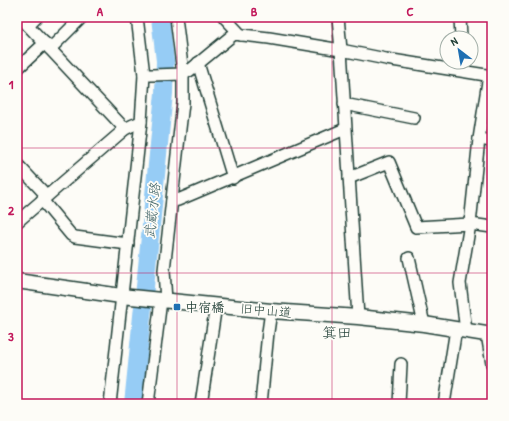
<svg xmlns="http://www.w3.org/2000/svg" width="509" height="421" viewBox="0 0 509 421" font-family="'Patrick Hand','Klee One',sans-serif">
  <rect width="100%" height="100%" fill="#fdfcf7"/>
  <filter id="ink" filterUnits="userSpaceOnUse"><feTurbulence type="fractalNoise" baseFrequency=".025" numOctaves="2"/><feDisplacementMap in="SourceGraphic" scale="8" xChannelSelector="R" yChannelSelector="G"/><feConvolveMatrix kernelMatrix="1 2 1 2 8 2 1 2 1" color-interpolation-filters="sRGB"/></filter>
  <g filter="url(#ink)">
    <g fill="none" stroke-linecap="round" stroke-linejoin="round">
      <!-- river -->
      <path stroke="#96ccf5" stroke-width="18" d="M 133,404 L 147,267 L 164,93 L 165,61 L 160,17"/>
      <!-- minor casing -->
      <g stroke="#1f3d34" stroke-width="14">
        <g id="minor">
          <path d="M 20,17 L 50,49 L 82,17"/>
          <path d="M 224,17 L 241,35"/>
          <path d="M 338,17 L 341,50 L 358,317"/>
          <path d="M 460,17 L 461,38"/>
          <path d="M 28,25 L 36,17"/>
          <path d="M 50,49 L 125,129"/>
          <path d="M 198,63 L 233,178"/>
          <path d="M 17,69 L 45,43"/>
          <path d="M 144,75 L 152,75 L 183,74 L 189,71 L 234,34 L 269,38 L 341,50 L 386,59 L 492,76"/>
          <path d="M 344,104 L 414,118"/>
          <path d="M 479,139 L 492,141"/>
          <path d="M 17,164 L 47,196"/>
          <path d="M 349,178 L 389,162 L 416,227 L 470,224 L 492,227"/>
          <path d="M 42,200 L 71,235 L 75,237 L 128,244"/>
          <path d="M 172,201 L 178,200 L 345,129"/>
          <path d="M 17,222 L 125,129 L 133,125 L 141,122"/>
          <path d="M 409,258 L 424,324"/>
          <path d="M 166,301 L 164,270 L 178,146 L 183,103 L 183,74 L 176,17"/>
          <path d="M 466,331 L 460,283 L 470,224 L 479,139 L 489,75"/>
          <path d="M 487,334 L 492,364"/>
          <path d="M 110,404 L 141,122 L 144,75 L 137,17"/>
          <path d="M 148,404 L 161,300"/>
          <path d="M 201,404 L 216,305"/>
          <path d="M 261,404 L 268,332 L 271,311"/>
          <path d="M 399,404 L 401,364"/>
          <path d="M 444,404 L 456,329"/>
        </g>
      </g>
      <!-- major casing -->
      <g stroke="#1f3d34" stroke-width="17">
        <path id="major" d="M 17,281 L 121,296 L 271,311 L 358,317 L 424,324 L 492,335"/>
      </g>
      <!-- minor -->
      <use href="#minor" stroke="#fdfcf7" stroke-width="11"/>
      <!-- major -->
      <use href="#major" stroke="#fdfcf7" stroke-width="14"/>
    </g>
  </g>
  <!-- grid -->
  <path fill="none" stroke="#c2185b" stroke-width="1" stroke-opacity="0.55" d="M 177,17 L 177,404M 332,17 L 332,404M 17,148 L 492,148M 17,273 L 492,273"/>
  <!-- markers -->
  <rect fill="#1f6fb2" stroke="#fdfcf7" stroke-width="1.5" x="173" y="303" width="8" height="8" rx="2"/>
  <g text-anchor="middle" stroke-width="3.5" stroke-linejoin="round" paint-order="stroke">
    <!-- poi labels -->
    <g font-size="13" font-weight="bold" fill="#1f3d34" stroke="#fdfcf7" text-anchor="start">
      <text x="185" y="312">中宿橋</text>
    </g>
    <!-- street labels -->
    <g font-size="13" fill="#1f3d34" stroke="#fdfcf7">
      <text transform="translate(266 310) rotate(5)" y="5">旧中山道</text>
    </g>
    <!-- water labels -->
    <g font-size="14" font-style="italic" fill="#3d6164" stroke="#fdfcf7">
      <text transform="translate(152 211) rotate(-84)" y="5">武蔵水路</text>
    </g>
    <!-- quarter labels -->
    <g font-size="15" fill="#1f3d34" stroke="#fdfcf7">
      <text x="337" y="338">箕田</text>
    </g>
  </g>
  <!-- margin -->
  <rect width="509" height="421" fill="none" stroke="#fdfcf7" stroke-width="44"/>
  <!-- north arrow -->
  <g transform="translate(459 50) rotate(329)"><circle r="19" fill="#fdfcf7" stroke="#a4b0a9"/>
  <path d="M0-3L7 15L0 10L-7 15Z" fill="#1f6fb2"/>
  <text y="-6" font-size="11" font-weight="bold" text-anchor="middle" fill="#1f3d34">N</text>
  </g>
  <rect x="22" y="22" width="465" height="377" fill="none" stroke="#c2185b" stroke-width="1.5"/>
  <g font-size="13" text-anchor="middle" font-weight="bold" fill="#c2185b">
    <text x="100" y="16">A</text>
    <text x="254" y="16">B</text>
    <text x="410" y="16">C</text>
    <text x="11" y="89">1</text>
    <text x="11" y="215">2</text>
    <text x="11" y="341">3</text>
  </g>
</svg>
